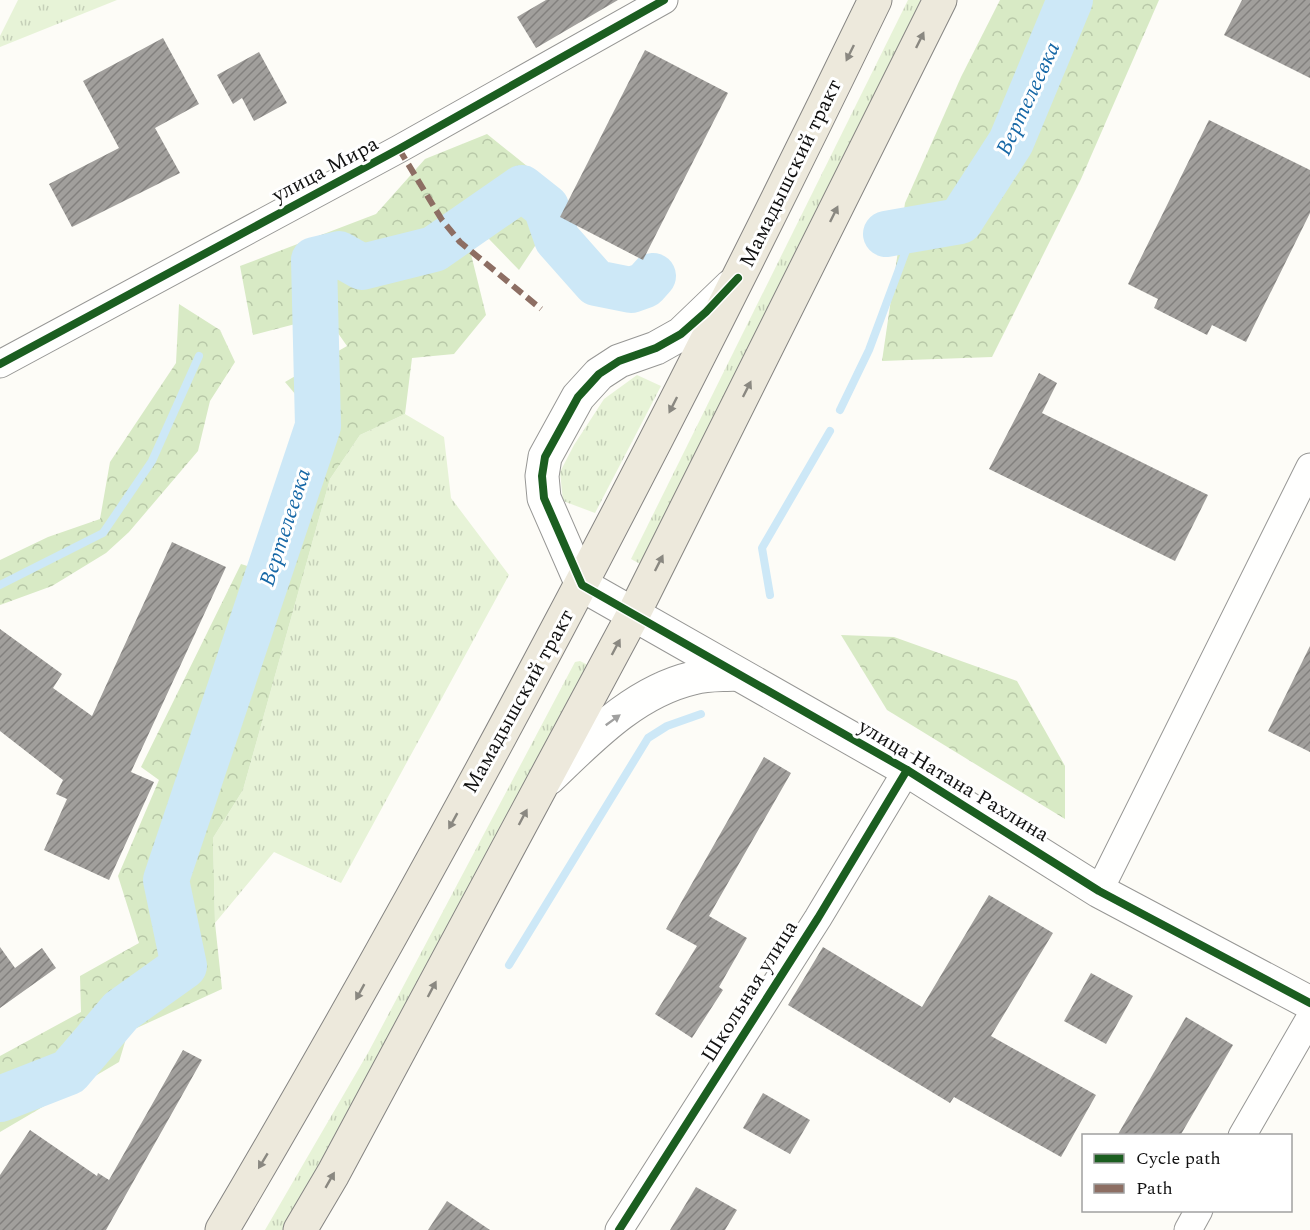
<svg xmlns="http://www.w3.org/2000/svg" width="1310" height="1230" viewBox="0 0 1310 1230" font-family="Spectral,serif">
  <defs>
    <pattern id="grass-tufts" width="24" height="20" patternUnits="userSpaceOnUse" patternTransform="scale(1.5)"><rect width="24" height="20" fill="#e7f3d7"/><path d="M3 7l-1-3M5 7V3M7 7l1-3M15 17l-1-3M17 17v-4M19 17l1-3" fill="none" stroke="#c5cfb8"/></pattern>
    <pattern id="forest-crowns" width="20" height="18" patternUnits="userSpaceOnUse" patternTransform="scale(1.5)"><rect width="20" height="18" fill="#d8eac5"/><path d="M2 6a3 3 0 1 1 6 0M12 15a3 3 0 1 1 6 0" fill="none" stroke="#b8c8a8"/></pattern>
    <pattern id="building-hatch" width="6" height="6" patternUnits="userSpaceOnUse" patternTransform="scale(1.5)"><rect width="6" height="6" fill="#a19f9c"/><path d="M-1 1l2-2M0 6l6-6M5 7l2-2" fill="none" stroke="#82807e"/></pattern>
  </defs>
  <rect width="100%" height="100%" fill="#fdfcf7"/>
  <!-- grass -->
  <g fill="url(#grass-tufts)">
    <path d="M 18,0 L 117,0 L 0,47 L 0,36 Z"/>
    <path d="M 908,0 L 921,0 L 642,565 L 631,559 Z"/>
    <path d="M 637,375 L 661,386 L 595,513 L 563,501 L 560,472 L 574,445 L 604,399 Z"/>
    <path d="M 405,414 L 444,437 L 451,498 L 509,575 L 341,883 L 274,852 L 215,923 L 213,838 L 243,790 L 330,479 L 360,435 Z"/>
    <path d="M 580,661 L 588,665 L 589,670 L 284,1230 L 265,1230 L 369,1051 L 575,662 Z"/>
  </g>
  <!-- forest -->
  <g fill="url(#forest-crowns)">
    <path d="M 1000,0 L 1159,0 L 1081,179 L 992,357 L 882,361 L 905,203 L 961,77 Z"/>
    <path d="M 487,134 L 548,183 L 547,228 L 519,270 L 489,239 L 469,246 L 486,315 L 454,354 L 412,358 L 405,414 L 360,435 L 330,479 L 243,790 L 213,838 L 215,923 L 222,989 L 128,1032 L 119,1062 L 0,1132 L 0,1056 L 81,1012 L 80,976 L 139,943 L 118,876 L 159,780 L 141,767 L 241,564 L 263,571 L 312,414 L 285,382 L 347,346 L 326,316 L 253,335 L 240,266 L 376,214 L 425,159 Z"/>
    <path d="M 179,304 L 220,330 L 235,362 L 210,401 L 198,451 L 129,532 L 106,553 L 52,586 L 0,605 L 0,560 L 48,537 L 100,519 L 110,462 L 176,363 Z"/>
    <path d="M 841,635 L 894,637 L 1017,681 L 1065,766 L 1065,819 L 887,710 Z"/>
  </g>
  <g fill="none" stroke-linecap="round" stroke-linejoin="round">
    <!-- stream -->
    <g stroke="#cde8f7" stroke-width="8">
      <path d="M 840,410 L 869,350 L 914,229"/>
      <path d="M 0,585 L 103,533 L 152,461 L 199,356"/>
      <path d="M 770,595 L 762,548 L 830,431"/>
      <path d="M 509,965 L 648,738 L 667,726 L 701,714"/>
    </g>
    <!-- river -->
    <g stroke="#cde8f7" stroke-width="46">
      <path d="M 886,234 L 960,221 L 1011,142 L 1070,0"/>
      <path d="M 0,1099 L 69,1072 L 121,1011 L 184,966 L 166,880 L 318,426 L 314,260 L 339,254 L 362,267 L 434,249 L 522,188 L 546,207 L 557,239 L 596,283 L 631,290 L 645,285 L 653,276"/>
    </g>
  </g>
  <!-- building -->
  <g fill="url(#building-hatch)">
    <path d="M 546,0 L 618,0 L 536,48 L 517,17 Z"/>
    <path d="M 1242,0 L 1310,0 L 1310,78 L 1224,35 Z"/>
    <path d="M 163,38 L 199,104 L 155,128 L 180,173 L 72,227 L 49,184 L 119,148 L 83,81 Z"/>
    <path d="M 645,50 L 728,93 L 643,260 L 560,217 Z"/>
    <path d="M 259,52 L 287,103 L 254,121 L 242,98 L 233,104 L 217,75 Z"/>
    <path d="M 1209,120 L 1310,170 L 1310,213 L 1246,342 L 1212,325 L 1207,335 L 1154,308 L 1158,299 L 1128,284 Z"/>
    <path d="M 1039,373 L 1057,383 L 1042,413 L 1208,495 L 1175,561 L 989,469 Z"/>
    <path d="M 172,542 L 226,567 L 131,772 L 154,782 L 109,880 L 44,850 L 67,799 L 56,794 L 63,780 L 0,731 L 0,629 L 62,674 L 53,688 L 92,716 Z"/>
    <path d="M 1310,646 L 1310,752 L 1268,731 Z"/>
    <path d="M 764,757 L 791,773 L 709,916 L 747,938 L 719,987 L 723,990 L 692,1038 L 655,1014 L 697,946 L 666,929 Z"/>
    <path d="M 989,895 L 1053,933 L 991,1036 L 1096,1095 L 1061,1157 L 954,1097 L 950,1103 L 788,1005 L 823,947 L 922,1007 Z"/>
    <path d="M 0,947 L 15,968 L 42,948 L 56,968 L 0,1008 Z"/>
    <path d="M 1091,973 L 1133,996 L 1106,1044 L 1064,1021 Z"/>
    <path d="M 1186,1017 L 1233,1045 L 1180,1136 L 1117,1136 Z"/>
    <path d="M 183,1050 L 202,1060 L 106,1230 L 0,1230 L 0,1175 L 30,1130 L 97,1176 L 98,1173 L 109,1180 Z"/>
    <path d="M 763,1093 L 810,1120 L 790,1154 L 743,1128 Z"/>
    <path d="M 696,1187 L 737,1210 L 725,1230 L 670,1230 Z"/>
    <path d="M 447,1201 L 490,1230 L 428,1230 Z"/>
  </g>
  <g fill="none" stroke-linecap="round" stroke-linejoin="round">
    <!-- minor casing -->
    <g stroke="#979795" stroke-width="29">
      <g id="minor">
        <path d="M 0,364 L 399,149 L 664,0"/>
        <path d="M 1099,891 L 1310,467"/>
        <path d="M 1242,1136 L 1310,1018"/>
        <path d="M 619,1230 L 818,918 L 907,770"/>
        <path d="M 1188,1230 L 1199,1210"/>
      </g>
    </g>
    <!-- tertiary casing -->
    <g stroke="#979795" stroke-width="35">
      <g id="tertiary">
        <path d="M 731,286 L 681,334 L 656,348 L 619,361 L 599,374 L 578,397 L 545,457 L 542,476 L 544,498 L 582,585 L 907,770 L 1099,891 L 1310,1003"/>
        <path d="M 549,778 C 591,738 634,692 693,678 C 706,674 721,675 735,674"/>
      </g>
    </g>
    <!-- primary casing -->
    <g stroke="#858482" stroke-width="35">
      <g id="primary">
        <path d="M 222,1230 C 458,830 673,418 875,0"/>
        <path d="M 300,1230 L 333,1174 L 633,615 L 940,0"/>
      </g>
    </g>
    <!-- minor -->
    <use href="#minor" stroke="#fffffe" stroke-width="27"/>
    <!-- tertiary -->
    <use href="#tertiary" stroke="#fffffe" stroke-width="33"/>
    <!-- primary -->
    <use href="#primary" stroke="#ede9dc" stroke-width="33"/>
    <!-- quiet -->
    <path stroke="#8d6e63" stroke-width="6" stroke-dasharray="12 6" stroke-linecap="butt" d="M 399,149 L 442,220 L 460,242 L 541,309"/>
    <!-- cycleway casing -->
    <g stroke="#fff" stroke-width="11">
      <g id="cycleway">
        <path d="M 738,278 L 706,312 L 681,334 L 656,348 L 619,361 L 599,374 L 578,397 L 545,457 L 542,476 L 544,498 L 582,585 L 907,770 L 1099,891 L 1310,1003"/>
        <path d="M 0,364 L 399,149 L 664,0"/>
        <path d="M 619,1230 L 818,918 L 907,770"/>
      </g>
    </g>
    <!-- cycleway -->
    <use href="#cycleway" stroke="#1b5e20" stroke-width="8"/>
  </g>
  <!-- one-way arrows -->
  <defs><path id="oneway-solid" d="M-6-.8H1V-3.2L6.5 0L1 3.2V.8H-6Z" transform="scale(1.5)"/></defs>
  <g fill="#8a8881">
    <use href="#oneway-solid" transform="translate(920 40) rotate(-64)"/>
    <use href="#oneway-solid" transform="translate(850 53) rotate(116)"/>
    <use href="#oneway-solid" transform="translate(834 214) rotate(-64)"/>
    <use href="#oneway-solid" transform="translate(747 389) rotate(-63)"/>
    <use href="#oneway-solid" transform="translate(673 405) rotate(117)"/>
    <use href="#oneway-solid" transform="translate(659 563) rotate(-63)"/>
    <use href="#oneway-solid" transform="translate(616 647) rotate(-62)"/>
    <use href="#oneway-solid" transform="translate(523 817) rotate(-62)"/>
    <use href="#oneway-solid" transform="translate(453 821) rotate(119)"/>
    <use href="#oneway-solid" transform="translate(432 989) rotate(-62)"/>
    <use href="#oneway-solid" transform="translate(360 992) rotate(119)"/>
    <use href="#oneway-solid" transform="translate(263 1161) rotate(121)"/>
    <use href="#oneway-solid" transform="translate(330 1180) rotate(-60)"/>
  </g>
  <use fill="#a0a09f" href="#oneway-solid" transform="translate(613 720) rotate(-36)"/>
  <g text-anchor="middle" stroke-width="6" stroke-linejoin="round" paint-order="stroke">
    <!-- street labels -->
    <g font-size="21" fill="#111" stroke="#fff">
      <text transform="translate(325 169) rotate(-28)" y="7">улица Мира</text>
      <text transform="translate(790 173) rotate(-64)" y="7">Мамадышский тракт</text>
      <text transform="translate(518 701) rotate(-61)" y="7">Мамадышский тракт</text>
      <text transform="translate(954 780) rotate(31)" y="7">улица Натана Рахлина</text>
      <text transform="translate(749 991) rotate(-58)" y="7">Школьная улица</text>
    </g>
    <!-- water labels -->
    <g font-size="22" font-style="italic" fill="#1768a6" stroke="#fff">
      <text transform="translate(1027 98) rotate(-65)" y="8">Вертелеевка</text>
      <text transform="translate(284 527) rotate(-72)" y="8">Вертелеевка</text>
    </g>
  </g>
  <!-- legend -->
  <rect x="1082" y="1134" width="210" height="78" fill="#ffffff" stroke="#a0a0a0" stroke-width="1.5"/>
  <rect x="1094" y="1154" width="30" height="9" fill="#1b5e20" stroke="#a0a0a0" stroke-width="1.5"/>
  <text x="1136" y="1164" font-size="18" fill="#111111">Cycle path</text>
  <rect x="1094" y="1184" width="30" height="9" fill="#8d6e63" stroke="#a0a0a0" stroke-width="1.5"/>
  <text x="1136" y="1194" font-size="18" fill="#111111">Path</text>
</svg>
